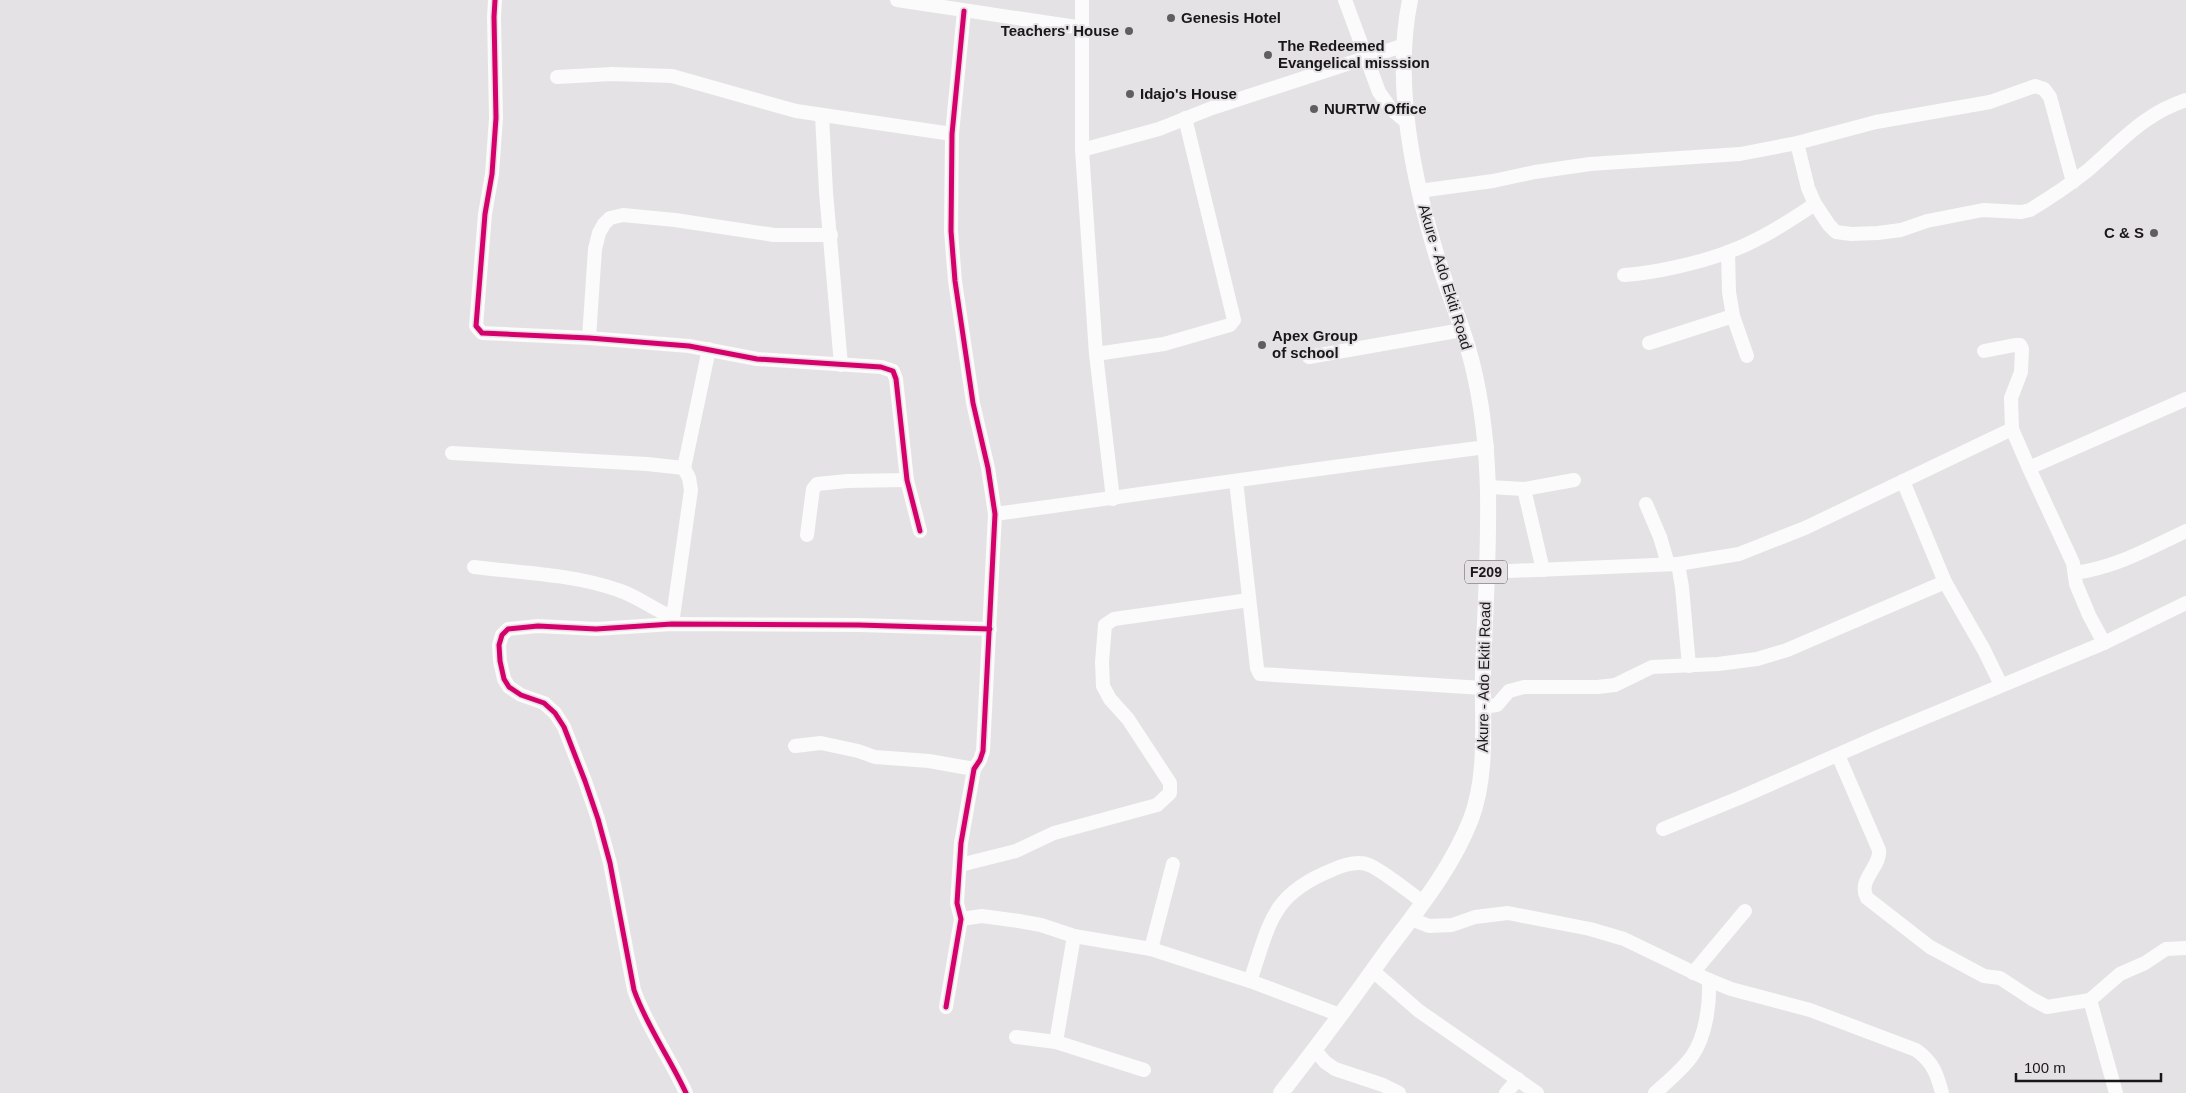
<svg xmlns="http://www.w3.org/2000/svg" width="2186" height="1093" viewBox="0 0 2186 1093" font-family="Helvetica,sans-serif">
  <rect width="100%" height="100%" fill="#e4e2e4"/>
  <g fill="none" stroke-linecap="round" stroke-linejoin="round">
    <!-- minor -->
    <g stroke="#fbfbfb" stroke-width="14">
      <path d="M 495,0 L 494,17 L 496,118 L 492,174 L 485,214 L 476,326 L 482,333 L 589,338 L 689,346 L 757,359 L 881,367 L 893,371 L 896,379 L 907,480 L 920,531"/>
      <path d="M 897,0 L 1083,28"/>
      <path d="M 1082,0 L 1082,150 L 1096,354 L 1113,499"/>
      <path d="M 1345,0 L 1379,92 L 1391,109 L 1408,123"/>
      <path d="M 557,77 L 612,74 L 672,76 L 796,111 L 952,134"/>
      <path d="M 822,116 L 826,192 L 841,365"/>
      <path d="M 1797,143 L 1808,188 L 1815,204 L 1829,225 L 1836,232 L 1851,234 L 1878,233 L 1901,230 L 1927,221 L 1983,210 L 2021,212 L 2030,210 C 2050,198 2069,185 2087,171 C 2120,143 2143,114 2186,100"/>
      <path d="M 1082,150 L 1159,129 L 1212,108 L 1405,45"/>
      <path d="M 1419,191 L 1493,181 L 1535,172 L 1590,164 L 1740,154 L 1797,143 L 1876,122 L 1990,102 L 2035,86 L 2044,89 L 2050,97 L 2073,182"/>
      <path d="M 1728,252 L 1729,292 L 1733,316 L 1747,356"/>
      <path d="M 1624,275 C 1655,273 1699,263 1728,252 C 1759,241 1788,222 1815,204"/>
      <path d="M 589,338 L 595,249 L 599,233 L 604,224 L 610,218 L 623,215 L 675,220 L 774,235 L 831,235"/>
      <path d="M 1649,343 L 1733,316"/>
      <path d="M 1984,351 L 2015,345 L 2020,345 L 2022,349 L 2021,372 L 2011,398 L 2012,429"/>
      <path d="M 1096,354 L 1164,344 L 1230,325 L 1234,320 L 1185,118"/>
      <path d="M 1309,357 L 1462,330"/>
      <path d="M 452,453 L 647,464 L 684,468"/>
      <path d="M 2029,468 L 2073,563 L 2076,584 L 2089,615 L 2104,643 L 2186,603"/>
      <path d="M 1236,481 L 1257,668 L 1260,674 L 1483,688"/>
      <path d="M 1903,481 L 1945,582 L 1984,650 L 2001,685"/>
      <path d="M 1489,487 L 1524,489 L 1574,480"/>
      <path d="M 1524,489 L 1543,570"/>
      <path d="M 1646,504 L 1660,537 L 1668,564"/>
      <path d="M 995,514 C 1159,492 1323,467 1487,447"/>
      <path d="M 807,535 L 813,489 L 817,484 L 847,481 L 907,480"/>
      <path d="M 1678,564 L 1682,587 L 1689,666"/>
      <path d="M 474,567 C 522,573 573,574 618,590 C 637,596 653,609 672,617"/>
      <path d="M 1486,572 L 1678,564 L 1739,554 L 1805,528 L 2012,429 L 2029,468 L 2186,399"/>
      <path d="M 2075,573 C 2117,567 2148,549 2186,531"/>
      <path d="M 672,624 L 691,490 L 689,478 L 684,468 L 709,349"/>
      <path d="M 1482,707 L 1497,705 L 1509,691 L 1524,687 L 1597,687 L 1615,685 L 1652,667 L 1718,664 L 1757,659 L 1787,650 L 1945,582"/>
      <path d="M 795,746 L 821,743 L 858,751 L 875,757 L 929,761 L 974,769"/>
      <path d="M 1838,755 L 1879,850 C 1881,867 1857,880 1867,898 L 1930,947 L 1984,976 L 2000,978 L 2032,999 L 2047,1007 L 2090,1000"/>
      <path d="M 1663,829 L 1739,798 L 1878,737 L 2104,643"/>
      <path d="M 960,865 L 1016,851 L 1054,833 L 1157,805 L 1170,793 L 1170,783 L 1128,719 L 1110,699 L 1103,686 L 1102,662 L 1105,625 L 1114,619 L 1249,600"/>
      <path d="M 961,919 L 982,916 L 1019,921 L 1041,925 L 1074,936 L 1151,949 L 1250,981 L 1340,1015"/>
      <path d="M 1411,919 L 1429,926 L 1452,925 L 1475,917 L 1508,913 L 1590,929 L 1624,939 L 1709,980 L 1731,989 L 1810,1010 L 1916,1050 C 1933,1062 1937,1074 1942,1093"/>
      <path d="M 1151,949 L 1173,864"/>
      <path d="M 1373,971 L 1419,1011 L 1537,1093"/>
      <path d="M 1693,973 L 1745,911"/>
      <path d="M 1250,981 C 1270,924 1270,895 1332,870 C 1343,865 1357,860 1369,865 C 1382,870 1410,893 1423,902"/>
      <path d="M 946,1007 L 961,919 L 957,903 L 961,843 L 974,769 L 980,760 L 983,751 L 995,514 L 988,468 L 973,403 L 955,281 L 951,231 L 952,134 L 964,11"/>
      <path d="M 1016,1037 L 1056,1042 L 1144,1070"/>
      <path d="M 1056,1042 L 1074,936"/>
      <path d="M 1314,1049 L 1325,1062 L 1335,1069 L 1383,1085 L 1399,1093"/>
      <path d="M 686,1093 C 670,1058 647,1027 634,990 L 610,863 L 598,819 L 585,781 L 564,727 L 555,713 L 544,703 L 521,695 L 509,687 L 504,679 L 500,661 L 499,645 L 502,635 L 508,629 L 538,626 L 596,629 L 672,624 L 859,625 L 990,629"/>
      <path d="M 1506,1093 L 1518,1079"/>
      <path d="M 1655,1093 C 1668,1081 1682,1070 1692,1056 C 1706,1036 1710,1004 1709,980"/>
      <path d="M 2116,1093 L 2090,1000 L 2120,974 L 2145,963 L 2166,949 L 2186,948"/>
    </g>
    <!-- major -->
    <path stroke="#fbfbfb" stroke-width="16" d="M 1281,1093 C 1317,1047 1352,1000 1386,952 C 1417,911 1452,868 1471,819 C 1488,774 1482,722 1483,674 C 1486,565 1499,455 1468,348 C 1459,318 1447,289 1438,260 C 1413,180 1393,83 1410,0"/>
    <!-- cycleway casing -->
    <g stroke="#e5e1e5" stroke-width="8">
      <g id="cycleway">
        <path d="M 495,0 L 494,17 L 496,118 L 492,174 L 485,214 L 476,326 L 482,333 L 589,338 L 689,346 L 757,359 L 881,367 L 893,371 L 896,379 L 907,480 L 920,531"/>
        <path d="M 946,1007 L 961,919 L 957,903 L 961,843 L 974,769 L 980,760 L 983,751 L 995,514 L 988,468 L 973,403 L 955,281 L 951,231 L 952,134 L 964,11"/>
        <path d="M 686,1093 C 670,1058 647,1027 634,990 L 610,863 L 598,819 L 585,781 L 564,727 L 555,713 L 544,703 L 521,695 L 509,687 L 504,679 L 500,661 L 499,645 L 502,635 L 508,629 L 538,626 L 596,629 L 672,624 L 859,625 L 990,629"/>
      </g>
    </g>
    <!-- cycleway -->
    <use href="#cycleway" stroke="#d6006c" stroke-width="5"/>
  </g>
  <!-- markers -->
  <g fill="#605f60" stroke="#e5e1e5" stroke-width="2">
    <circle cx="1171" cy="18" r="5"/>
    <circle cx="1129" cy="31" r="5"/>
    <circle cx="1268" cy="55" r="5"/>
    <circle cx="1130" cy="94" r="5"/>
    <circle cx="1314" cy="109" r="5"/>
    <circle cx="2154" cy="233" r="5"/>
    <circle cx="1262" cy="345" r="5"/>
  </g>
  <g text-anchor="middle" stroke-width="4" stroke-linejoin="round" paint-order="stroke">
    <!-- shield labels -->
    <rect fill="#e5e1e5" stroke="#565456" stroke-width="1" x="1465" y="560.5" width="42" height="23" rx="4"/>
    <g font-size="14" font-weight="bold" fill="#191819">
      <text x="1486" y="577">F209</text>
    </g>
    <!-- poi labels -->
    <g font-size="15" font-weight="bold" fill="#191819" stroke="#e5e1e5" text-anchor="start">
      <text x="1181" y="23">Genesis Hotel</text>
      <text x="1119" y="36" text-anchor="end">Teachers' House</text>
      <text x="1278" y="51">The Redeemed<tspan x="1278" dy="17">Evangelical misssion</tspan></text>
      <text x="1140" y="99">Idajo's House</text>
      <text x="1324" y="114">NURTW Office</text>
      <text x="2144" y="238" text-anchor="end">C &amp; S</text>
      <text x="1272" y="341">Apex Group<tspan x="1272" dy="17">of school</tspan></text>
    </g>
    <!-- street labels -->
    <g font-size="15" fill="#191819" stroke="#e5e1e5">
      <text transform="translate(1445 277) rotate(73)" y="5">Akure - Ado Ekiti Road</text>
      <text transform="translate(1484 677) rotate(-89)" y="5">Akure - Ado Ekiti Road</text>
    </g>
  </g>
  <!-- scale -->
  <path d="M2016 1073v8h145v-8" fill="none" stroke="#191819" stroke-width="2.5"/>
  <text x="2024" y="1073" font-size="15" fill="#191819" stroke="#e5e1e5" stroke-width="4" paint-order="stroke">100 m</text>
</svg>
